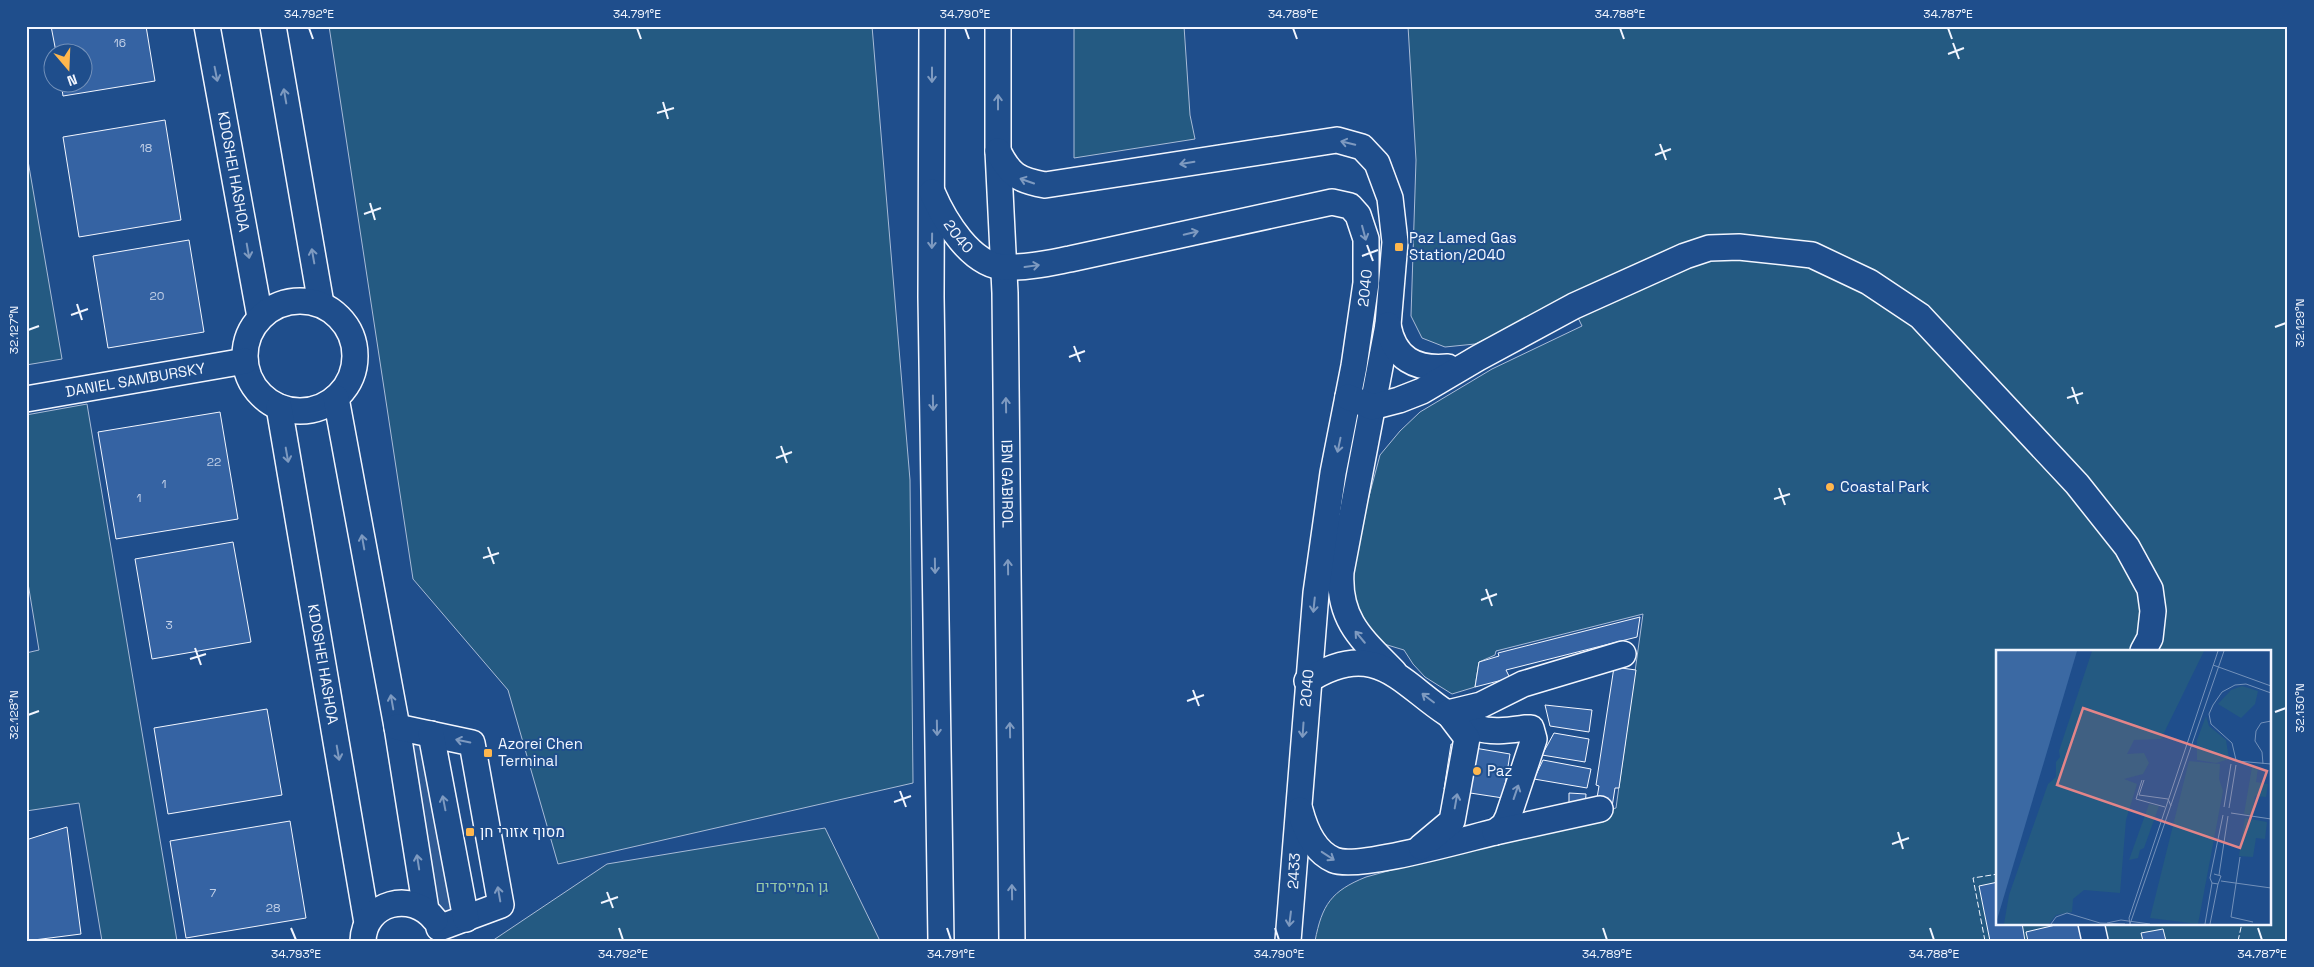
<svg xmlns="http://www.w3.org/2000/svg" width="2314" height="967" viewBox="0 0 2314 967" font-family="'Space Grotesk',Heebo,sans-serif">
  <rect width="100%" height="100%" fill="#1f4e8c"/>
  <!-- green -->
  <g fill="#245a82" stroke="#a8bbd7" fill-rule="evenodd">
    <path d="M 329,26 L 872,26 L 910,480 L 913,783 L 558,864 L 508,690 L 413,579 Z"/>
    <path d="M 1074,26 L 1184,26 L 1190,115 L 1195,139 L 1074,158 Z"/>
    <path d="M 1408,26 L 2288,26 L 2288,941 L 1315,941 C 1322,905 1331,891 1366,877 L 1616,808 L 1643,614 L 1496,651 L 1495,655 L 1479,662 L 1475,687 L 1452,694 L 1425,677 L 1413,664 L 1404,650 L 1384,644 L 1371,632 L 1361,620 L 1351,588 L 1363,519 L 1380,455 L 1400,431 L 1420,412 L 1492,369 L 1582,326 L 1569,299 L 1475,344 L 1445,347 L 1422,338 L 1411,316 L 1416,160 ZM 1998,651 L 2270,651 L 2270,923 L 1998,923 Z"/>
    <path d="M 26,149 L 62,359 L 26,365 Z"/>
    <path d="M 87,404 L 177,941 L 102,941 L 79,803 L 26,811 L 26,653 L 39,650 L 26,571 L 26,415 Z"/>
    <path d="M 825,828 L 880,941 L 492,941 L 607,864 Z"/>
  </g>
  <!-- parking -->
  <path fill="#305b95" stroke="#a8bbd7" d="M 422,737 L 454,916 L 438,920 L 405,740 Z"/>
  <!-- building -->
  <g fill="#3563a3" stroke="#f2f6ff">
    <path d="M 51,26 L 146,26 L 155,81 L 63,96 L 61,82 L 82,82 L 82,52 L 56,52 Z"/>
    <path d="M 165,120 L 181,220 L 79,237 L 63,137 Z"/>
    <path d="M 189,240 L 204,332 L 108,348 L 93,256 Z"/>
    <path d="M 220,412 L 238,519 L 116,539 L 98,432 Z"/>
    <path d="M 233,542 L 251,642 L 152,659 L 135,559 Z"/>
    <path d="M 1640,617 L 1637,637 L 1506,670 L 1510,678 L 1475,687 L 1479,662 L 1499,656 L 1498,653 Z"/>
    <path d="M 1614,667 L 1636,670 L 1619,788 L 1615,788 L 1612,807 L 1596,804 L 1599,786 L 1596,785 Z"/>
    <path d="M 1545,705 L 1592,710 L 1589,732 L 1550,726 Z"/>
    <path d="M 267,709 L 282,795 L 168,814 L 154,728 Z"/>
    <path d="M 1554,733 L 1589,739 L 1585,762 L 1542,755 Z"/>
    <path d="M 1451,744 L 1510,754 L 1503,798 L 1444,789 Z"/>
    <path d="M 1543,760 L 1591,769 L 1587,788 L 1534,779 Z"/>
    <path d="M 1569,793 L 1586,794 L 1585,808 L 1569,807 Z"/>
    <path d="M 290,821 L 306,918 L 186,938 L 170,841 Z"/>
    <path d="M 67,827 L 81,934 L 26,941 L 26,840 Z"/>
    <path d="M 1998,882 L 1998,923 L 2022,923 L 2025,941 L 1990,941 L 1979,886 Z"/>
    <path d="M 2064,923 L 2083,923 L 2087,941 L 2028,941 L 2026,932 Z"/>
    <path d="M 2163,929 L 2166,941 L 2143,941 L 2141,933 Z"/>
  </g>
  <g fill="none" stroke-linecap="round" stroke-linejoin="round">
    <!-- minor casing -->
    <g stroke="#f2f6ff" stroke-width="28">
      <g id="minor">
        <path id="s1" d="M 207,26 L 260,317"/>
        <path d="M 273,26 L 321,304"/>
        <path d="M 932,26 L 931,297 L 941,941"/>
        <path id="s2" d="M 998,26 L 998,151 L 1005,293 L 1012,941"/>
        <path d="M 998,151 C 1010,175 1018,180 1045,185 L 1337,140 L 1362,147 L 1377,163 L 1390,198 L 1395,242 L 1388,325 L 1341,572 C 1338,621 1363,640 1394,672"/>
        <path id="s3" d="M 932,192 C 944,220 971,266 1005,267 C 1027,268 1049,263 1070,259 L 1332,202 L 1350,206 L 1358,215 L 1366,239 L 1366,283 L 1354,366 L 1333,473 L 1316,593 L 1288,941"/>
        <circle cx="300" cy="356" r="55"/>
        <path d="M 1388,325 C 1394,359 1416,370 1448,367"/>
        <path d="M 1348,397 L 1372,407 L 1399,400 L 1422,391 L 1478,358 L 1574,306 L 1685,256 L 1709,248 L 1739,247 L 1812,255 L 1869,282 L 1920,316 L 2077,484 L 2127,547 L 2150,589 L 2153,611 L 2150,638 L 2143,651"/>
        <path d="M 336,398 L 397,727 L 426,910"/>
        <path id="s4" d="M 26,399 L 245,361"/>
        <path id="s5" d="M 279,407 L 367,923"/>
        <path d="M 397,727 L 472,743 L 501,905 L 439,928"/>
        <path d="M 431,734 L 466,919"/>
        <path d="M 1300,810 C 1305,829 1315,852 1334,860 C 1358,870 1465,839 1495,832 L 1504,825 L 1508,817 L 1534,739 L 1531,728 L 1526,728 C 1510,730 1493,733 1477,728 C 1410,706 1389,628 1307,681"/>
        <path d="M 1495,832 L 1600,809"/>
        <path d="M 1421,847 L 1452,821 L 1467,738 L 1448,713 L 1481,705 L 1523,684 L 1623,654"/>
        <path d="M 2091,923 L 2095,941"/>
        <path d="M 363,941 C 364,902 412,890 435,920"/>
      </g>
    </g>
    <!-- minor -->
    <use href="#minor" stroke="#1f4e8c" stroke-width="25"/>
    <!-- fence -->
    <g stroke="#f2f6ff" stroke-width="1" stroke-dasharray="6 2.5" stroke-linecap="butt">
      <path d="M 1985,941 L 1973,878 L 1998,874"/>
      <path d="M 2238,941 L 2242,923"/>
    </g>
  </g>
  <!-- one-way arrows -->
  <defs><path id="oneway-shaft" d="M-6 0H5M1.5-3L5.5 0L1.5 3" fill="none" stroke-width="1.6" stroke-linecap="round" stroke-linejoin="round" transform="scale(1.25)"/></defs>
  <g stroke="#7e9ac0">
    <use href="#oneway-shaft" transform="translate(216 74) rotate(79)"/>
    <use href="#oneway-shaft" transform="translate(932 75) rotate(90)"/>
    <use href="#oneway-shaft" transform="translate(285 96) rotate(-100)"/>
    <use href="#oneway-shaft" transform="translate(998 102) rotate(-90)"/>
    <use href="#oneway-shaft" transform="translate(1348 143) rotate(-166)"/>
    <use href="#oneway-shaft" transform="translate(1187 163) rotate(171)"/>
    <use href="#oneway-shaft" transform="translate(1027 181) rotate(-161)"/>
    <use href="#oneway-shaft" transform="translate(1191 233) rotate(-13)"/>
    <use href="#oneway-shaft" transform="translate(1364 233) rotate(75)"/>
    <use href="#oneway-shaft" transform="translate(932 241) rotate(91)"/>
    <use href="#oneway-shaft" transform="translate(248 251) rotate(80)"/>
    <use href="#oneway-shaft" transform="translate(313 256) rotate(-100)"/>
    <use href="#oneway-shaft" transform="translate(1032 266) rotate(-8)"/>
    <use href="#oneway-shaft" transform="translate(933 403) rotate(89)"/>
    <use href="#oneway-shaft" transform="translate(1006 405) rotate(-91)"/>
    <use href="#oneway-shaft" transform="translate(1339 445) rotate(102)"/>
    <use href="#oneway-shaft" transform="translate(287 455) rotate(80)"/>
    <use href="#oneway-shaft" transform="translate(363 542) rotate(-100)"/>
    <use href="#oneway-shaft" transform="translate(935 566) rotate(89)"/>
    <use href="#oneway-shaft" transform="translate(1008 567) rotate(-91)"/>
    <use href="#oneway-shaft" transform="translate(1314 605) rotate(96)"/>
    <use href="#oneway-shaft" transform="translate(1360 637) rotate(-130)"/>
    <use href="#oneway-shaft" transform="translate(1428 698) rotate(-143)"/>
    <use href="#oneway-shaft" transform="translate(392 702) rotate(-100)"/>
    <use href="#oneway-shaft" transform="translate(937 728) rotate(89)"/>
    <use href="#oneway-shaft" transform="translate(1010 730) rotate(-91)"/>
    <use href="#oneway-shaft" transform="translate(1303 730) rotate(94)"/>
    <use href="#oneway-shaft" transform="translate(463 741) rotate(-168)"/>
    <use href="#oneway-shaft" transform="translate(338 753) rotate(80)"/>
    <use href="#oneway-shaft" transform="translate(1516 792) rotate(-71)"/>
    <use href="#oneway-shaft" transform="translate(1456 801) rotate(-80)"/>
    <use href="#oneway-shaft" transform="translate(444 803) rotate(-101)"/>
    <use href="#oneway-shaft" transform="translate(1328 856) rotate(33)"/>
    <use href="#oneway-shaft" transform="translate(418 862) rotate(-99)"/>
    <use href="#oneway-shaft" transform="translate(1012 892) rotate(-91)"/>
    <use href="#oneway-shaft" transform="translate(499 894) rotate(-100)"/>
    <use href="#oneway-shaft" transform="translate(1290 919) rotate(97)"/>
  </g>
  <!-- ticks -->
  <path fill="none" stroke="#f2f6ff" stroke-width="2" d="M 309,28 L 313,39M 637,28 L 641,39M 965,28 L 969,39M 1293,28 L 1297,39M 1620,28 L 1624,39M 1948,28 L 1952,39M 1953,43 L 1959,59M 1948,54 L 1964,48M 663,102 L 668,119M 657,113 L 674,108M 1660,144 L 1666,160M 1655,155 L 1671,149M 370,203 L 375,220M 364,214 L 381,208M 1367,245 L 1373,261M 1362,256 L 1378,250M 77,304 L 82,320M 71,315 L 88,309M 2275,327 L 2286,323M 28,330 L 39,326M 1074,346 L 1080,362M 1069,357 L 1085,351M 2072,387 L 2078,404M 2067,398 L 2083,393M 781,446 L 787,463M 776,458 L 792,452M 1779,488 L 1785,505M 1774,499 L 1790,494M 488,547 L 494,564M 483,558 L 499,553M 1486,589 L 1492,606M 1481,600 L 1497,594M 195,648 L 201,665M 190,659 L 206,654M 1193,690 L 1199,706M 1187,701 L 1204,695M 2275,712 L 2286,708M 28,715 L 39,711M 900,791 L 906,807M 894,802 L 911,796M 1898,832 L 1903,849M 1892,844 L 1909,838M 607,892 L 613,908M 601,903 L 618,897M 291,928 L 296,940M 619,928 L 623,940M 947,928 L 951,940M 1275,928 L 1279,940M 1603,928 L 1607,940M 1930,928 L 1934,940M 2258,928 L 2262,940"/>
  <!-- markers -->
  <g fill="#ffb74d" stroke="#1f4e8c" stroke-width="2">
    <rect x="1394" y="242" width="10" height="10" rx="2.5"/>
    <circle cx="1830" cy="487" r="5"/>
    <rect x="483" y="748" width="10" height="10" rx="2.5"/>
    <circle cx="1477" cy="771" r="5"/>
    <rect x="465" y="827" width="10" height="10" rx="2.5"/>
  </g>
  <g text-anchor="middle" stroke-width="4" stroke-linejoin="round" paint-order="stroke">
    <!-- number labels -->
    <g font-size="12" fill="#c3d1e8">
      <text x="120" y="47">16</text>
      <text x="146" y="152">18</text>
      <text x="157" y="300">20</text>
      <text x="214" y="466">22</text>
      <text x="164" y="488">1</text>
      <text x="139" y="502">1</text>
      <text x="169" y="629">3</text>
      <text x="213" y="897">7</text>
      <text x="273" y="912">28</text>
    </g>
    <!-- street labels -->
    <g font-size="15" fill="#f2f6ff" stroke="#1f4e8c">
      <text dy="5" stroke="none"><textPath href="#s1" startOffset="148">KDOSHEI HASHOA</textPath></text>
      <text dy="5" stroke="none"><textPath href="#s3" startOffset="52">2040</textPath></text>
      <text transform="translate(1365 288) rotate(-84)" y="5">2040</text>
      <text dy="5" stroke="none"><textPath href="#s4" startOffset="111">DANIEL SAMBURSKY</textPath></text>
      <text dy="5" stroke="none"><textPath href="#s2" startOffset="458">IBN GABIROL</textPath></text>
      <text dy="5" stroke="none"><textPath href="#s5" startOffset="261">KDOSHEI HASHOA</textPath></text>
      <text transform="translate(1307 688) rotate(-85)" y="5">2040</text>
      <text transform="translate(1294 871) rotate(-87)" y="5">2433</text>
    </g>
    <!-- poi labels -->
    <g font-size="15" fill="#f2f6ff" stroke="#1f4e8c" text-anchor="start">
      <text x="1409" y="243">Paz Lamed Gas<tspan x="1409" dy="17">Station/2040</tspan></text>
      <text x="1840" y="492">Coastal Park</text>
      <text x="498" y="749">Azorei Chen<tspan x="498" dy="17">Terminal</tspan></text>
      <text x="1487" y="776">Paz</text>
      <text x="480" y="837">מסוף אזורי חן</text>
    </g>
    <!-- park labels -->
    <g font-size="15" fill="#97c8a6" stroke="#1f4e8c">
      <text x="792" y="892">גן המייסדים</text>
    </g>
  </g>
  <!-- overview -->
  <g transform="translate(1996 650)">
    <rect width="275" height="275" fill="#1f4e8c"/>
    <path d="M 96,1 L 208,1 L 165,89 L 138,90 L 131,104 L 148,103 L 153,113 L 147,124 L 128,129 L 141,134 L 130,170 L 124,243 L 88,240 L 77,249 L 76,262 L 60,265 L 53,274 L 8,274 L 13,245 L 52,134 L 60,127 L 60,112 L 64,107 L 63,101 ZM 246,36 L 262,41 L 259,54 L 245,68 L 222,54 L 235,40 ZM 210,66 L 213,76 L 230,90 L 233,109 L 220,113 L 201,110 L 201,90 ZM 193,111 L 224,114 L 223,129 L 227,141 L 202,274 L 154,268 ZM 256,117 L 262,118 L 260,132 L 272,134 L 270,147 L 259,146 L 256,165 L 248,164 ZM 153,154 L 163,156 L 148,198 L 144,200 L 142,208 L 133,210 ZM 249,168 L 271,172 L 269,189 L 260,188 L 257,207 L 243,206 Z" fill="#245a82"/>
    <path d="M 0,1 L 81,1 L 0,273 Z" fill="#3b69a3"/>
    <path fill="none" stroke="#7391ba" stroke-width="1" d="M 217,15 L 275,36M 240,110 L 236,93 L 215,74 L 213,64 L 217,55 L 226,42 L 239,35 L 250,34 L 275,43M 241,111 L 275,114M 267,114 L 266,102 L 259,91 L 260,81 L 265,73 L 275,71M 146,130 L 140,149 L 169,157M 148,130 L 143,145 L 172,149 L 175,156M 228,157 L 235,114M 233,158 L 240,115M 235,163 L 275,169M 244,207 L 235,267 L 257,272M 218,224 L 225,226 L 222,234 L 216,233 L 214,228 L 227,165M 223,225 L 232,166M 225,231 L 275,238M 111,273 L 125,270 L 154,274M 55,274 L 60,267 L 71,263 L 104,273 L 129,274M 134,274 L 228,1M 134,274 L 133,268 L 222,1M 209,274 L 216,233M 214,274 L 222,234"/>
    <path fill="#e38589" fill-opacity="0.15" stroke="#e38589" stroke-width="2.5" d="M 87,58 L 271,121 L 244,198 L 61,135 Z"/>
    <rect width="275" height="275" fill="none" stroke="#f2f6ff" stroke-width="2.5"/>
  </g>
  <!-- border -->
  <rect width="2314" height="967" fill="none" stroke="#1f4e8c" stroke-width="55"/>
  <!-- north arrow -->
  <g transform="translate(68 68) rotate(161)"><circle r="24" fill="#1f4e8c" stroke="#7391ba"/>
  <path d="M0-4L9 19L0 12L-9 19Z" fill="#ffb74d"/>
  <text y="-8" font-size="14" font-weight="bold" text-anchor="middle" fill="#f2f6ff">N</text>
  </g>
  <rect x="28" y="28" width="2258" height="912" fill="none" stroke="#f2f6ff" stroke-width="2"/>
  <g font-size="12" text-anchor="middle" fill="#f2f6ff">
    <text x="309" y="18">34.792°E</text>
    <text x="637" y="18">34.791°E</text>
    <text x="965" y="18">34.790°E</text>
    <text x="1293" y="18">34.789°E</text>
    <text x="1620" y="18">34.788°E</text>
    <text x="1948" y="18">34.787°E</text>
    <text transform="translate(2300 323) rotate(-90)" y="4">32.129°N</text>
    <text transform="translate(14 330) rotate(-90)" y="4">32.127°N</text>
    <text transform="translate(2300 708) rotate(-90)" y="4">32.130°N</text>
    <text transform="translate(14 715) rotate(-90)" y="4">32.128°N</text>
    <text x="296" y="958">34.793°E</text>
    <text x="623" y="958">34.792°E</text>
    <text x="951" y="958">34.791°E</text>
    <text x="1279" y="958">34.790°E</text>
    <text x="1607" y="958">34.789°E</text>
    <text x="1934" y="958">34.788°E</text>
    <text x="2262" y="958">34.787°E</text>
  </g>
</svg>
